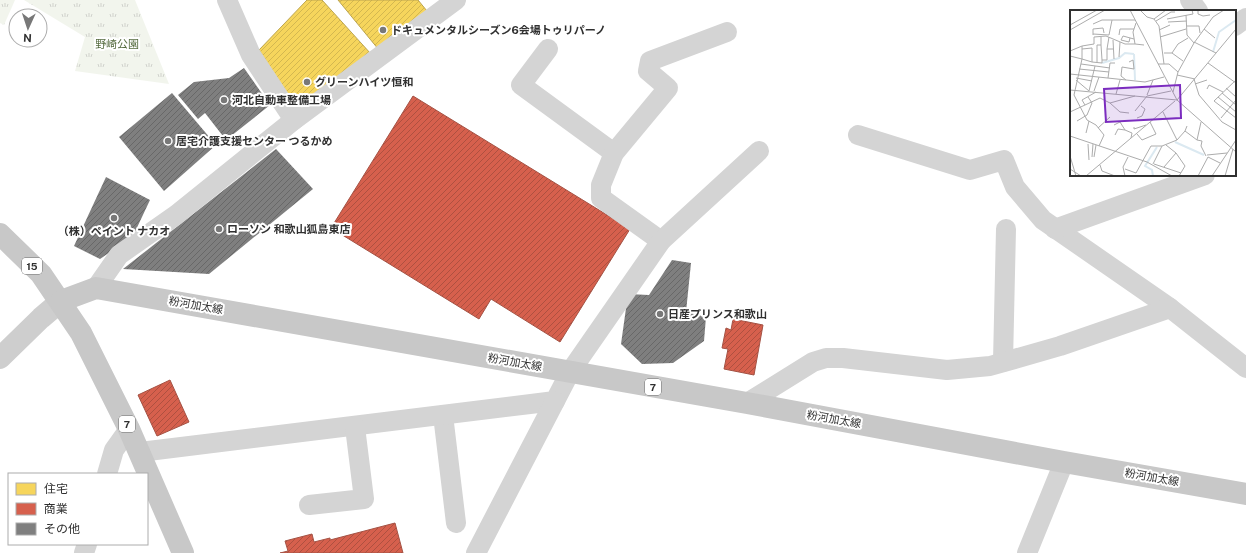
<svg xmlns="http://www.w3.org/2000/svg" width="1246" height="553" viewBox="0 0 1246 553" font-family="'Public Sans','Noto Sans JP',sans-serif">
  <defs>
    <pattern id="park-tufts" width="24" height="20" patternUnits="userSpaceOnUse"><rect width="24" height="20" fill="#f2f5ed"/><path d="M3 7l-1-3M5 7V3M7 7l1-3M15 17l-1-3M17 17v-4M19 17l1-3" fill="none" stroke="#d0d2cc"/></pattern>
    <pattern id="homes-hatch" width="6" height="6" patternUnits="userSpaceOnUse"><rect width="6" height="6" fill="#f6d55c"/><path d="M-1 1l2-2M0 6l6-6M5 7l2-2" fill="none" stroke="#d3b750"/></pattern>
    <pattern id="shops-hatch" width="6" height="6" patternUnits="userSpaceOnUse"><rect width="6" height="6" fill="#d6604d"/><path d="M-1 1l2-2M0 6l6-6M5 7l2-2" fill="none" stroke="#ae5040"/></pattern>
    <pattern id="building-hatch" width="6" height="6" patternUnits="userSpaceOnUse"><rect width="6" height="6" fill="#7f7f7f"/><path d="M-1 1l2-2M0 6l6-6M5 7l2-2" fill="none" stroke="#686868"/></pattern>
  </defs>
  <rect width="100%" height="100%" fill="#fff"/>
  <!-- park -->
  <g fill="url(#park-tufts)">
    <path d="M 0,0 L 15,0 L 4,25 L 0,23 Z"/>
    <path d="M 24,0 L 135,0 L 169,84 L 75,71 L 85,37 Z"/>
  </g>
  <!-- homes -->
  <g fill="url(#homes-hatch)" stroke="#bba44f">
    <path d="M 307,0 L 322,0 L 371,54 L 297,110 L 259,50 Z"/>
    <path d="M 338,0 L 418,0 L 427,11 L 379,50 Z"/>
  </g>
  <!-- shops -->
  <g fill="url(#shops-hatch)" stroke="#a45244">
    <path d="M 413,96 L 630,229 L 560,342 L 491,299 L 479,319 L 331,228 Z"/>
    <path d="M 733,319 L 763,325 L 754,375 L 724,369 L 728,349 L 722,348 L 726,328 L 731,330 Z"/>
    <path d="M 170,380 L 189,422 L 157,436 L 138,395 Z"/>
    <path d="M 395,523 L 403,553 L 280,553 L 288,551 L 285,541 L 312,534 L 314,542 L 330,538 L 330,540 Z"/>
  </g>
  <!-- building -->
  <g fill="url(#building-hatch)">
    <path d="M 244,68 L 270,105 L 226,140 L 205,113 L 198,119 L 178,95 L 194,82 L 229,78 Z"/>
    <path d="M 172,93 L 216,145 L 164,191 L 119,137 Z"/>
    <path d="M 276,149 L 313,189 L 209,274 L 123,269 Z"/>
    <path d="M 106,177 L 150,200 L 133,236 L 100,259 L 74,246 Z"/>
    <path d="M 672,260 L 691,263 L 686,312 L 706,317 L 704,341 L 673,363 L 642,364 L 621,344 L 628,294 L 649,295 Z"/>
  </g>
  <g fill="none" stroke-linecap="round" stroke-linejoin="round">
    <!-- street -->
    <g stroke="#d4d4d4" stroke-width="20">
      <path d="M 227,0 L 251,55 L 294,120"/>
      <path d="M 1190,0 L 1198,11"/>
      <path d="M 1235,26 L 1246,18"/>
      <path d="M 548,49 L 521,85 L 614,153"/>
      <path d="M 858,135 L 970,170 L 1004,160 L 1015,187 L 1043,220 L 1170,308"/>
      <path d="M 1055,229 L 1205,175"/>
      <path d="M 661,241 L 601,198 L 601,185 L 614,153 L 668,88 L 648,71 L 650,61 L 727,32"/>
      <path d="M 96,288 L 119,255 L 176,215 L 294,120 L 456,0"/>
      <path d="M 1003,362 L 1006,229"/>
      <path d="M 747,403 L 813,362 L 826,358 L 843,358 L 947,370 L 990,366 L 1060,346 L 1170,308 L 1246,368"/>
      <path d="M 443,415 L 456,523"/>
      <path d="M 140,452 L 555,401 L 570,372 L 661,241 L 759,151"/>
      <path d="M 107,474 L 114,450 L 129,429"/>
      <path d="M 309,505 L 364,499 L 355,427"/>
      <path d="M 84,553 L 87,544"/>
      <path d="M 476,553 L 555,401"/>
      <path d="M 1027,553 L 1064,462"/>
    </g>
    <!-- secondary -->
    <path stroke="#cecece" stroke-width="22" d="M 0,358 L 41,318 L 61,301"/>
    <!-- primary -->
    <g stroke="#c8c8c8" stroke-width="22">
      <path d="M 0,234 L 41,274 L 81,333 L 129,429 L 183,553"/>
      <path d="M 61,301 L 96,288 L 747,403 L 1064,462 L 1246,494"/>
    </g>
  </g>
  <!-- markers -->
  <g fill="#787878" stroke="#fff" stroke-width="1.5">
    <circle cx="383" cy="30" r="4"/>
    <circle cx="307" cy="82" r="4"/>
    <circle cx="224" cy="100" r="4"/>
    <circle cx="168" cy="141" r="4"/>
    <circle cx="114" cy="218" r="4"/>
    <circle cx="219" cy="229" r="4"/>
    <circle cx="660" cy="314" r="4"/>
  </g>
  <g text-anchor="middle" stroke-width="4" stroke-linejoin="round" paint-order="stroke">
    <!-- shield labels -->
    <g fill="#fff" stroke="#6e6e6e" stroke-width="1">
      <rect x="22" y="258" width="20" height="16" rx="3"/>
      <rect x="645" y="379" width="16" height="16" rx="3"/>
      <rect x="119" y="416" width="16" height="16" rx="3"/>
    </g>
    <g font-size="10" font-weight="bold" fill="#303030">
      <text x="32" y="270">15</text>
      <text x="653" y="391">7</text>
      <text x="127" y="428">7</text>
    </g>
    <!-- poi labels -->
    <g font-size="11" font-weight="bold" fill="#303030" stroke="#fff" text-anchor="start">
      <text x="391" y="34">ドキュメンタルシーズン6会場トゥリパーノ</text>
      <text x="315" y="86">グリーンハイツ恒和</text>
      <text x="232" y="104">河北自動車整備工場</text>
      <text x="176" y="145">居宅介護支援センター つるかめ</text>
      <text x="227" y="233">ローソン 和歌山狐島東店</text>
      <text x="114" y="235" text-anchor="middle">（株）ペイント ナカオ</text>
      <text x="668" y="318">日産プリンス和歌山</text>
    </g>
    <!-- park labels -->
    <g font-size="11" fill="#556b3f" stroke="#fff">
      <text x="117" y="48">野崎公園</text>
    </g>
    <!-- street labels -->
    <g font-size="11" fill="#303030" stroke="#fff">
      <text transform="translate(196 305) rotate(10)" y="4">粉河加太線</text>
      <text transform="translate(515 362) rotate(10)" y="4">粉河加太線</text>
      <text transform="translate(834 419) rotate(10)" y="4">粉河加太線</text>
      <text transform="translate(1152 477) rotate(10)" y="4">粉河加太線</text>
    </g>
  </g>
  <!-- overview -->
  <g transform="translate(1070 10)">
    <rect width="166" height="166" fill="#fff"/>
    <path fill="none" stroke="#dbe9f1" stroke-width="2" d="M 143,42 L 149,22 L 166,10M 64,44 L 65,70M 32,53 L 49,48 L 55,43 L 64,44M 105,132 L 134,145M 83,166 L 82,160 L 75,156 L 87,137"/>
    <path fill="none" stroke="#acacac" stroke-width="1" d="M 60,0 L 107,90 L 166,142M 70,0 L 77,7 L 84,9 L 89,16 L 94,54M 128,0 L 128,4 L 133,6 L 140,5M 116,5 L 117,25 L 124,33M 84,9 L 96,0M 97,9 L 123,4 L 122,0M 86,11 L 101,2 L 105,2M 98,12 L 117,11M 66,13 L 63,22 L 65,34 L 74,35M 23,14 L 32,10 L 65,10M 0,15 L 27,0M 117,16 L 129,16 L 130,23M 134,19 L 145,28M 0,20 L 35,0M 89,20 L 100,15M 23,24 L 39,25 L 42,10M 23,25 L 23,19 L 33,18 L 34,23M 49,25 L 50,19 L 64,19M 39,27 L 37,39 L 44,39M 90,27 L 116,19M 60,28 L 59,32 L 51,30 L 53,26 L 64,29M 43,30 L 44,49M 124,32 L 146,43M 31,35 L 32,50 L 37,50 L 37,39M 12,39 L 22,38 L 22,52 L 12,49 L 12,36 L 24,34 L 24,27 L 36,26 L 55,34 L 65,34M 0,41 L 12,36M 94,43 L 102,43 L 113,51M 102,43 L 108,34 L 118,28M 0,46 L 12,49 L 4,85 L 17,110 L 26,115 L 34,125 L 29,136M 49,47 L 50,32M 22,52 L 32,53 L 32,50M 27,52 L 27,35 L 31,35 L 31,27M 138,53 L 166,73M 11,54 L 40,58M 88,54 L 99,54 L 108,62M 9,59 L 39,62M 0,64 L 75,72 L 94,67M 107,65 L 125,69M 6,68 L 22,71M 38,68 L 40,53 L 45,53M 124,69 L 129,85 L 152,112 L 166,120M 6,70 L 19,81 L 25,56M 56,70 L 51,66 L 52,57 L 64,59 L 63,50 L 59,52M 166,70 L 144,91 L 166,108M 125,74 L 137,70M 156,78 L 166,87M 137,79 L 139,75 L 153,82M 0,80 L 107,90M 24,81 L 29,67M 103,82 L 108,62 L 124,33 L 143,7 L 154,0M 152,83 L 166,95M 46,84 L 50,70M 77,85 L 83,70M 148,87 L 166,102M 107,90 L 166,19M 40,93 L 50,102 L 59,103M 15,95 L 12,90 L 26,82M 65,101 L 77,86 L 101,81M 0,102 L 30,88 L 40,93 L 65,86M 93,102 L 107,130 L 115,121M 67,108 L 72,106 L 75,99 L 71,96M 151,108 L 166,90M 7,111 L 17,105 L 22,93 L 18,87M 131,112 L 127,130 L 132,131 L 131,136 L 136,146M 44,115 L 50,112 L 55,120 L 62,123 L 61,128M 117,116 L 115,121 L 127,130M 64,117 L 64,119 L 76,115M 28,118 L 40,107M 16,123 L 19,111M 67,124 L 72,130 L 86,124 L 80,112M 45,125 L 48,119 L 55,120M 0,126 L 77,152 L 102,166M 18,134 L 19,150M 106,143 L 115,156 L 109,166M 137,145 L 157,143M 0,146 L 6,166M 22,147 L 23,134M 24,147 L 26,135M 83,154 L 92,136M 84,154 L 111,163M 30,155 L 32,161 L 45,166M 94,157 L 106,143 L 96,135M 0,159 L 11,166M 55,159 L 66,163 L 81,136 L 92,136 L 107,130M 16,166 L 105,91M 55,166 L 53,157 L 58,147M 128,166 L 138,147 L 150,153M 142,166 L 166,130M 155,166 L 163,139"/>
    <path fill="#7b2cbf" fill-opacity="0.15" stroke="#7b2cbf" stroke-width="2" d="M 110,75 L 111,108 L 36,112 L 34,79 Z"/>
    <rect width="166" height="166" fill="none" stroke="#303030" stroke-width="2"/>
  </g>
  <!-- legend -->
  <rect x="8" y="473" width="140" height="72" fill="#ffffff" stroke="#acacac"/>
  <rect x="16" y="483" width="20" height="12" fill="#f6d55c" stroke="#acacac"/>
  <text x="44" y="493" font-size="12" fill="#303030">住宅</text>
  <rect x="16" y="503" width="20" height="12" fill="#d6604d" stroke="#acacac"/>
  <text x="44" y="513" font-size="12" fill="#303030">商業</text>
  <rect x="16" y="523" width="20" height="12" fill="#7f7f7f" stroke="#acacac"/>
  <text x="44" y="533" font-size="12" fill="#303030">その他</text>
  <!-- north arrow -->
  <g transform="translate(28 28) rotate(183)"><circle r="19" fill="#ffffff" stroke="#acacac"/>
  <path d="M0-3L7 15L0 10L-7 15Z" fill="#787878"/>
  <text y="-6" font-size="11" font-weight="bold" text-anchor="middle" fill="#303030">N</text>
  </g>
</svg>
